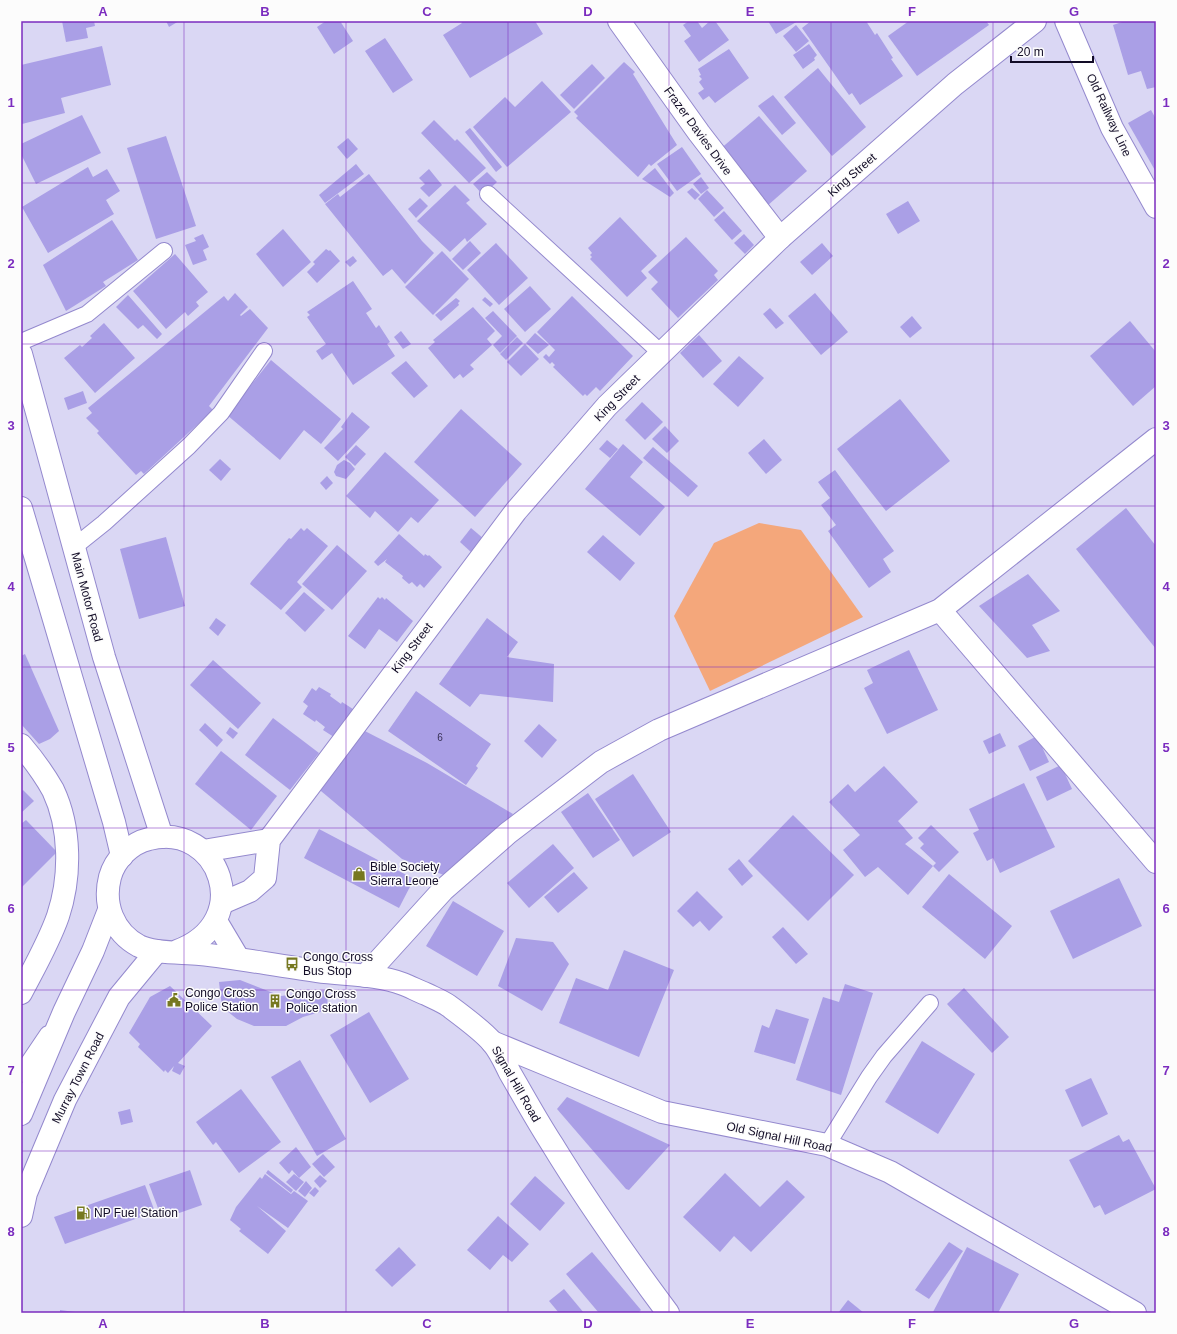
<svg xmlns="http://www.w3.org/2000/svg" width="1177" height="1334" viewBox="0 0 1177 1334" font-family="Helvetica,sans-serif">
  <rect width="100%" height="100%" fill="#dad7f4"/>
  <!-- green -->
  <path fill="#f4a77b" d="M 759,523 L 801,530 L 863,617 L 710,691 L 674,616 L 714,543 Z"/>
  <!-- building -->
  <g fill="#aa9fe6">
    <path d="M 62,21 L 94,21 L 95,26 L 86,28 L 88,38 L 66,42 Z"/>
    <path d="M 166,21 L 179,21 L 169,27 Z"/>
    <path d="M 326,21 L 340,21 L 353,41 L 334,54 L 317,27 Z"/>
    <path d="M 461,21 L 535,21 L 543,34 L 470,78 L 443,35 L 462,23 Z"/>
    <path d="M 689,21 L 697,21 L 702,28 L 710,21 L 715,21 L 729,40 L 699,62 L 684,41 L 691,36 L 683,25 Z"/>
    <path d="M 768,21 L 798,21 L 776,34 Z"/>
    <path d="M 811,21 L 866,21 L 875,35 L 877,33 L 893,58 L 891,59 L 903,76 L 860,105 L 852,93 L 849,95 L 802,28 Z"/>
    <path d="M 909,21 L 986,21 L 989,25 L 917,76 L 888,36 Z"/>
    <path d="M 1125,21 L 1156,21 L 1156,87 L 1147,89 L 1141,71 L 1128,75 L 1113,25 Z"/>
    <path d="M 796,25 L 809,41 L 796,52 L 783,36 Z"/>
    <path d="M 385,38 L 413,80 L 393,93 L 365,51 Z"/>
    <path d="M 809,44 L 817,55 L 814,58 L 815,60 L 803,69 L 793,55 Z"/>
    <path d="M 102,46 L 111,85 L 61,98 L 65,113 L 22,124 L 21,65 Z"/>
    <path d="M 729,49 L 749,78 L 715,103 L 709,96 L 703,100 L 698,93 L 704,89 L 699,82 L 702,79 L 699,76 L 701,75 L 698,69 Z"/>
    <path d="M 624,62 L 635,72 L 633,74 L 677,145 L 651,166 L 649,164 L 638,177 L 576,118 L 578,116 L 574,112 Z"/>
    <path d="M 592,64 L 605,78 L 574,109 L 560,95 Z"/>
    <path d="M 818,68 L 866,127 L 832,156 L 784,97 Z"/>
    <path d="M 542,81 L 571,112 L 507,167 L 473,127 L 505,97 L 515,107 Z"/>
    <path d="M 773,95 L 796,123 L 782,135 L 758,106 Z"/>
    <path d="M 1151,110 L 1156,119 L 1156,172 L 1128,123 Z"/>
    <path d="M 82,115 L 101,153 L 36,184 L 21,154 L 21,144 Z"/>
    <path d="M 759,116 L 807,171 L 767,206 L 719,150 Z"/>
    <path d="M 434,120 L 455,141 L 457,139 L 486,168 L 469,183 L 421,133 Z"/>
    <path d="M 470,128 L 502,167 L 496,172 L 465,132 Z"/>
    <path d="M 166,136 L 196,226 L 156,239 L 127,148 Z"/>
    <path d="M 348,138 L 358,149 L 347,159 L 337,147 Z"/>
    <path d="M 682,147 L 701,174 L 677,191 L 657,164 Z"/>
    <path d="M 356,164 L 364,174 L 325,203 L 319,195 Z"/>
    <path d="M 88,167 L 93,177 L 107,169 L 120,191 L 106,200 L 114,214 L 48,253 L 22,207 Z"/>
    <path d="M 655,168 L 674,193 L 670,197 L 642,179 Z"/>
    <path d="M 429,169 L 442,185 L 429,197 L 420,188 L 425,184 L 419,178 Z"/>
    <path d="M 487,172 L 497,182 L 483,195 L 473,184 Z"/>
    <path d="M 369,174 L 422,241 L 434,253 L 405,284 L 392,269 L 383,276 L 325,204 L 338,194 L 340,197 Z"/>
    <path d="M 701,177 L 709,188 L 701,194 L 693,184 Z"/>
    <path d="M 455,185 L 470,200 L 466,203 L 487,224 L 467,242 L 465,238 L 450,252 L 417,221 Z"/>
    <path d="M 692,188 L 700,195 L 695,200 L 687,192 Z"/>
    <path d="M 707,190 L 724,208 L 714,217 L 698,199 Z"/>
    <path d="M 420,198 L 428,206 L 416,218 L 408,209 Z"/>
    <path d="M 908,201 L 920,221 L 898,234 L 886,214 Z"/>
    <path d="M 724,211 L 742,231 L 732,240 L 714,220 Z"/>
    <path d="M 620,217 L 657,256 L 641,271 L 647,278 L 627,297 L 590,259 L 592,257 L 590,255 L 592,253 L 588,248 Z"/>
    <path d="M 112,220 L 138,260 L 103,282 L 106,286 L 66,311 L 43,265 Z"/>
    <path d="M 283,229 L 311,262 L 283,287 L 256,254 Z"/>
    <path d="M 203,234 L 209,247 L 203,250 L 207,260 L 193,265 L 185,245 L 196,241 L 194,238 Z"/>
    <path d="M 744,234 L 754,245 L 745,254 L 734,243 Z"/>
    <path d="M 686,237 L 718,271 L 714,275 L 718,280 L 678,318 L 651,289 L 658,282 L 648,272 Z"/>
    <path d="M 470,241 L 481,253 L 463,270 L 452,259 Z"/>
    <path d="M 496,243 L 528,278 L 499,305 L 467,270 Z"/>
    <path d="M 822,243 L 833,256 L 812,275 L 800,262 Z"/>
    <path d="M 326,249 L 329,251 L 330,250 L 340,261 L 317,283 L 307,272 L 315,264 L 313,262 Z"/>
    <path d="M 442,251 L 469,279 L 433,315 L 405,287 Z"/>
    <path d="M 175,254 L 208,292 L 196,302 L 199,306 L 188,316 L 185,312 L 166,329 L 133,291 Z"/>
    <path d="M 353,256 L 357,261 L 350,267 L 345,262 Z"/>
    <path d="M 353,281 L 372,309 L 366,313 L 376,328 L 379,325 L 390,342 L 387,344 L 395,356 L 353,385 L 332,353 L 322,360 L 316,351 L 326,344 L 307,317 L 310,315 L 307,312 Z"/>
    <path d="M 530,286 L 551,309 L 525,332 L 504,309 Z"/>
    <path d="M 235,293 L 248,307 L 240,315 L 241,316 L 250,309 L 268,328 L 209,406 L 213,410 L 144,474 L 141,471 L 136,475 L 97,433 L 99,431 L 86,418 L 92,413 L 88,408 L 224,296 L 228,301 Z"/>
    <path d="M 815,293 L 848,332 L 821,355 L 788,316 Z"/>
    <path d="M 128,295 L 162,334 L 157,339 L 143,325 L 138,329 L 116,307 Z"/>
    <path d="M 572,296 L 633,356 L 600,391 L 596,387 L 587,396 L 585,394 L 583,396 L 553,367 L 555,365 L 552,362 L 550,364 L 543,357 L 546,354 L 549,357 L 555,350 L 537,332 Z"/>
    <path d="M 485,297 L 493,304 L 490,307 L 482,300 Z"/>
    <path d="M 456,298 L 460,301 L 458,303 L 459,305 L 441,321 L 435,315 Z"/>
    <path d="M 473,307 L 495,331 L 487,339 L 492,345 L 470,365 L 474,369 L 463,378 L 460,374 L 454,379 L 428,348 L 435,342 L 433,340 Z"/>
    <path d="M 770,308 L 784,323 L 776,329 L 763,314 Z"/>
    <path d="M 493,311 L 517,336 L 500,353 L 493,345 L 502,336 L 485,318 Z"/>
    <path d="M 912,316 L 922,328 L 910,338 L 900,327 Z"/>
    <path d="M 1130,321 L 1156,352 L 1156,386 L 1133,406 L 1090,356 Z"/>
    <path d="M 104,323 L 135,358 L 95,393 L 64,358 L 80,345 L 82,347 L 92,338 L 90,336 Z"/>
    <path d="M 401,331 L 411,344 L 403,349 L 394,337 Z"/>
    <path d="M 535,333 L 549,345 L 538,354 L 526,343 Z"/>
    <path d="M 699,335 L 722,361 L 703,378 L 680,353 Z"/>
    <path d="M 517,337 L 523,343 L 506,360 L 500,354 Z"/>
    <path d="M 525,344 L 539,359 L 521,376 L 507,362 Z"/>
    <path d="M 739,356 L 764,378 L 738,407 L 713,384 Z"/>
    <path d="M 271,360 L 341,419 L 321,444 L 304,430 L 280,460 L 227,415 Z"/>
    <path d="M 406,361 L 428,386 L 414,398 L 391,373 Z"/>
    <path d="M 83,391 L 87,403 L 68,410 L 64,398 Z"/>
    <path d="M 900,399 L 950,461 L 886,511 L 837,449 Z"/>
    <path d="M 642,402 L 663,422 L 645,440 L 625,420 Z"/>
    <path d="M 461,409 L 522,464 L 475,517 L 414,462 Z"/>
    <path d="M 352,412 L 370,427 L 338,461 L 324,448 L 343,429 L 341,427 Z"/>
    <path d="M 665,426 L 679,441 L 667,453 L 652,439 Z"/>
    <path d="M 764,439 L 782,460 L 766,474 L 748,453 Z"/>
    <path d="M 607,440 L 618,449 L 610,458 L 599,449 Z"/>
    <path d="M 623,444 L 643,462 L 630,477 L 665,507 L 640,536 L 585,489 Z"/>
    <path d="M 356,445 L 366,454 L 355,466 L 345,457 Z"/>
    <path d="M 653,447 L 698,486 L 688,497 L 643,458 Z"/>
    <path d="M 385,452 L 439,500 L 418,523 L 411,517 L 398,532 L 375,511 L 370,518 L 346,496 Z"/>
    <path d="M 220,459 L 231,469 L 221,481 L 209,470 Z"/>
    <path d="M 344,460 L 350,463 L 355,469 L 346,479 L 336,476 L 334,472 L 337,465 Z"/>
    <path d="M 835,470 L 894,551 L 883,559 L 891,572 L 869,588 L 828,531 L 836,525 L 821,505 L 830,498 L 818,482 Z"/>
    <path d="M 327,476 L 333,483 L 326,490 L 320,483 Z"/>
    <path d="M 1126,508 L 1156,546 L 1156,649 L 1076,549 Z"/>
    <path d="M 301,528 L 304,531 L 307,528 L 328,546 L 297,582 L 302,587 L 281,610 L 250,584 L 251,582 L 289,538 L 291,539 Z"/>
    <path d="M 471,528 L 484,539 L 472,553 L 460,542 Z"/>
    <path d="M 399,534 L 424,556 L 425,554 L 428,556 L 429,555 L 442,567 L 424,588 L 420,584 L 417,587 L 412,582 L 409,584 L 402,578 L 403,576 L 385,562 L 387,559 L 378,566 L 374,562 Z"/>
    <path d="M 603,535 L 635,563 L 620,581 L 587,552 Z"/>
    <path d="M 166,537 L 185,606 L 139,619 L 120,549 Z"/>
    <path d="M 337,545 L 367,571 L 332,610 L 302,584 Z"/>
    <path d="M 1028,574 L 1060,611 L 1032,625 L 1050,651 L 1027,658 L 979,606 Z"/>
    <path d="M 304,592 L 325,610 L 305,632 L 285,613 Z"/>
    <path d="M 378,597 L 380,599 L 382,597 L 385,600 L 386,598 L 413,621 L 397,642 L 379,629 L 365,649 L 348,636 Z"/>
    <path d="M 216,618 L 226,625 L 218,636 L 209,628 Z"/>
    <path d="M 487,618 L 518,642 L 507,657 L 554,664 L 553,702 L 480,694 L 470,707 L 439,684 Z"/>
    <path d="M 909,650 L 938,710 L 887,734 L 864,688 L 873,683 L 867,670 Z"/>
    <path d="M 25,654 L 59,731 L 50,739 L 39,744 L 21,724 L 21,656 Z"/>
    <path d="M 213,660 L 261,703 L 238,729 L 190,685 Z"/>
    <path d="M 319,687 L 331,694 L 330,696 L 341,704 L 342,702 L 356,711 L 337,739 L 323,730 L 325,727 L 316,720 L 315,722 L 303,714 L 308,706 L 303,702 L 312,688 L 316,691 Z"/>
    <path d="M 416,691 L 491,744 L 476,766 L 478,768 L 466,785 L 388,731 Z"/>
    <path d="M 273,718 L 319,753 L 290,790 L 245,755 Z"/>
    <path d="M 205,723 L 223,740 L 217,747 L 199,730 Z"/>
    <path d="M 539,724 L 557,740 L 542,758 L 524,741 Z"/>
    <path d="M 230,727 L 238,733 L 233,739 L 226,733 Z"/>
    <path d="M 361,729 L 427,763 L 513,814 L 449,877 L 402,859 L 315,786 Z"/>
    <path d="M 1000,733 L 1006,746 L 989,754 L 983,741 Z"/>
    <path d="M 1037,736 L 1049,762 L 1030,771 L 1018,746 Z"/>
    <path d="M 221,751 L 277,796 L 251,830 L 195,784 Z"/>
    <path d="M 1061,765 L 1072,789 L 1047,801 L 1036,777 Z"/>
    <path d="M 884,766 L 918,802 L 898,821 L 913,838 L 905,844 L 933,866 L 908,895 L 878,867 L 865,877 L 843,850 L 860,835 L 829,802 L 848,784 L 855,792 Z"/>
    <path d="M 633,774 L 671,832 L 633,857 L 595,799 Z"/>
    <path d="M 1024,783 L 1055,847 L 1000,873 L 993,858 L 987,861 L 973,833 L 979,830 L 969,809 Z"/>
    <path d="M 23,790 L 34,801 L 21,813 L 21,792 Z"/>
    <path d="M 588,793 L 620,840 L 593,858 L 561,812 Z"/>
    <path d="M 793,815 L 854,875 L 808,921 L 748,861 Z"/>
    <path d="M 26,820 L 57,852 L 21,888 L 21,824 Z"/>
    <path d="M 931,825 L 959,852 L 939,872 L 933,866 L 936,863 L 920,848 L 924,844 L 918,838 Z"/>
    <path d="M 319,829 L 414,879 L 399,908 L 304,858 Z"/>
    <path d="M 553,844 L 574,868 L 529,908 L 507,883 Z"/>
    <path d="M 739,859 L 753,876 L 742,886 L 728,869 Z"/>
    <path d="M 574,872 L 588,888 L 558,913 L 544,897 Z"/>
    <path d="M 949,874 L 1012,926 L 985,959 L 922,907 Z"/>
    <path d="M 1119,878 L 1142,926 L 1073,959 L 1050,911 Z"/>
    <path d="M 697,891 L 723,917 L 709,931 L 700,921 L 693,927 L 677,911 Z"/>
    <path d="M 453,901 L 504,931 L 477,976 L 426,946 Z"/>
    <path d="M 783,927 L 808,954 L 796,964 L 772,937 Z"/>
    <path d="M 516,938 L 553,942 L 569,964 L 542,1011 L 498,986 Z"/>
    <path d="M 624,950 L 674,970 L 639,1057 L 559,1023 L 576,978 L 608,990 Z"/>
    <path d="M 240,980 L 281,996 L 328,990 L 327,1010 L 303,1017 L 286,1026 L 254,1026 L 237,1019 L 222,1007 L 219,982 Z"/>
    <path d="M 845,984 L 873,993 L 841,1095 L 796,1080 L 823,997 L 839,1002 Z"/>
    <path d="M 170,986 L 212,1026 L 178,1063 L 185,1066 L 180,1075 L 172,1071 L 174,1066 L 168,1073 L 165,1070 L 164,1072 L 138,1047 L 140,1044 L 129,1033 L 150,997 Z"/>
    <path d="M 964,988 L 1009,1037 L 992,1053 L 947,1004 Z"/>
    <path d="M 776,1009 L 809,1019 L 795,1064 L 754,1052 L 762,1025 L 769,1028 Z"/>
    <path d="M 369,1012 L 409,1079 L 370,1103 L 330,1035 Z"/>
    <path d="M 922,1041 L 975,1074 L 938,1134 L 885,1102 Z"/>
    <path d="M 300,1060 L 346,1139 L 317,1156 L 271,1077 Z"/>
    <path d="M 1091,1078 L 1108,1114 L 1082,1127 L 1065,1090 Z"/>
    <path d="M 241,1089 L 281,1142 L 239,1173 L 216,1142 L 213,1145 L 196,1122 Z"/>
    <path d="M 567,1097 L 670,1145 L 629,1190 L 626,1189 L 557,1109 Z"/>
    <path d="M 130,1109 L 133,1122 L 121,1125 L 118,1112 Z"/>
    <path d="M 1119,1135 L 1123,1142 L 1129,1139 L 1156,1189 L 1105,1215 L 1100,1205 L 1094,1208 L 1069,1160 Z"/>
    <path d="M 296,1147 L 311,1167 L 299,1178 L 292,1170 L 289,1174 L 279,1163 Z"/>
    <path d="M 323,1154 L 335,1167 L 324,1177 L 312,1164 Z"/>
    <path d="M 190,1170 L 202,1205 L 162,1219 L 149,1184 Z"/>
    <path d="M 268,1170 L 293,1190 L 291,1193 L 266,1173 Z"/>
    <path d="M 725,1173 L 760,1207 L 787,1180 L 805,1197 L 751,1252 L 734,1236 L 720,1252 L 683,1217 Z"/>
    <path d="M 265,1174 L 291,1194 L 294,1191 L 308,1201 L 288,1228 L 257,1206 L 286,1231 L 268,1254 L 239,1231 L 241,1229 L 230,1220 L 236,1207 L 260,1177 L 262,1179 Z"/>
    <path d="M 294,1174 L 304,1182 L 296,1191 L 286,1182 Z"/>
    <path d="M 320,1175 L 327,1181 L 320,1188 L 314,1181 Z"/>
    <path d="M 535,1176 L 565,1203 L 540,1231 L 510,1204 Z"/>
    <path d="M 306,1181 L 312,1188 L 305,1197 L 298,1191 Z"/>
    <path d="M 145,1185 L 155,1212 L 65,1244 L 54,1217 Z"/>
    <path d="M 315,1187 L 319,1191 L 314,1197 L 309,1193 Z"/>
    <path d="M 498,1216 L 529,1244 L 512,1262 L 503,1255 L 490,1270 L 467,1250 Z"/>
    <path d="M 949,1242 L 963,1251 L 929,1299 L 915,1290 Z"/>
    <path d="M 399,1247 L 416,1265 L 392,1287 L 375,1270 Z"/>
    <path d="M 967,1247 L 1019,1274 L 998,1313 L 933,1312 Z"/>
    <path d="M 592,1252 L 641,1310 L 638,1313 L 599,1313 L 566,1274 Z"/>
    <path d="M 564,1289 L 584,1313 L 559,1313 L 549,1301 Z"/>
    <path d="M 848,1300 L 864,1313 L 838,1313 Z"/>
    <path d="M 60,1310 L 75,1312 L 75,1313 L 60,1313 Z"/>
  </g>
  <g fill="none" stroke-linecap="round" stroke-linejoin="round">
    <!-- service casing -->
    <g stroke="#9489ce" stroke-width="18">
      <g id="service">
        <path d="M 488,194 L 661,353"/>
        <path d="M 21,342 L 87,314 L 164,251"/>
        <path d="M 74,547 L 104,523 L 189,446 L 221,413 L 264,351"/>
        <path d="M 21,1074 L 48,1034"/>
        <path d="M 827,1145 L 869,1077 L 884,1056 L 930,1003"/>
      </g>
    </g>
    <!-- minor casing -->
    <g stroke="#9489ce" stroke-width="24">
      <g id="minor">
        <path d="M 619,21 L 699,133 L 780,238"/>
        <path d="M 1066,21 L 1112,128 L 1156,207"/>
        <path d="M 940,610 L 1156,862"/>
        <path d="M 365,976 L 443,890 L 508,833 L 601,762 L 659,730 L 940,610 L 1156,439"/>
        <path d="M 492,1042 L 662,1112 L 827,1145 L 890,1172 L 1135,1313"/>
      </g>
    </g>
    <!-- secondary casing -->
    <g stroke="#9489ce" stroke-width="24">
      <g id="secondary">
        <path d="M 21,354 L 104,657 L 162,837"/>
        <path d="M 21,508 L 114,822 L 122,856"/>
        <path d="M 21,745 C 33,759 44,774 53,790 C 71,828 71,877 58,916 C 49,942 34,968 21,993"/>
        <path d="M 203,851 L 269,840"/>
        <path d="M 222,903 L 250,891 L 265,878 L 269,840 L 516,511 L 607,406 L 780,238 L 955,84 L 1035,21"/>
        <path d="M 216,921 L 238,958"/>
        <path d="M 177,951 C 257,922 219,821 149,839 C 131,843 115,859 110,877 C 103,904 113,932 139,946 C 155,954 182,952 200,954 C 239,958 278,966 317,971 C 345,975 376,974 403,984 C 411,987 418,991 426,994 C 434,998 442,1001 449,1006 C 461,1015 483,1031 492,1042 C 500,1051 505,1063 510,1073 C 524,1097 537,1121 552,1144 C 588,1203 627,1258 668,1313"/>
      </g>
    </g>
    <!-- primary casing -->
    <g stroke="#9489ce" stroke-width="24">
      <g id="primary">
        <path d="M 21,1114 L 64,1012 L 93,951 L 109,910"/>
        <path d="M 21,1216 L 26,1193 L 65,1100 L 119,997 L 157,951"/>
      </g>
    </g>
    <!-- service -->
    <use href="#service" stroke="#fff" stroke-width="16"/>
    <!-- minor -->
    <use href="#minor" stroke="#fff" stroke-width="22"/>
    <!-- secondary -->
    <use href="#secondary" stroke="#fff" stroke-width="22"/>
    <!-- primary -->
    <use href="#primary" stroke="#fff" stroke-width="22"/>
  </g>
  <!-- grid -->
  <path fill="none" stroke="#7b2cbf" stroke-width="1" stroke-opacity="0.55" d="M 184,21 L 184,1313M 346,21 L 346,1313M 508,21 L 508,1313M 669,21 L 669,1313M 831,21 L 831,1313M 993,21 L 993,1313M 21,183 L 1156,183M 21,344 L 1156,344M 21,506 L 1156,506M 21,667 L 1156,667M 21,828 L 1156,828M 21,990 L 1156,990M 21,1151 L 1156,1151"/>
  <!-- icons -->
  <defs>
    <g id="shop-bare" transform="scale(1.08)"><path d="M-5-2.5h2.3a2.7 3.5 0 0 1 5.4 0H5L5.5 6h-11ZM-1.5-2.5h3a1.5 2.3 0 0 0-3 0Z" fill="#767820" stroke="#fcfcfc" stroke-width="2.5" paint-order="stroke"/></g>
    <g id="bus-bare" transform="scale(1.08)"><path d="M-5-6H5V4H4V6H2V4H-2V6H-4V4H-5ZM-3.5-4V0h7V-4ZM-3.5 1.2v1.5H-2V1.2ZM2 1.2v1.5H3.5V1.2Z" fill="#767820" stroke="#fcfcfc" stroke-width="2.5" paint-order="stroke"/></g>
    <g id="civic-bare" transform="scale(1.08)"><path d="M-.6-6.5H3V-4.5H.6V-3L4-1V1h2V6H-6V1h2V-1L-.6-3ZM-1.2 2.5V6h2.4V2.5Z" fill="#767820" stroke="#fcfcfc" stroke-width="2.5" paint-order="stroke"/></g>
    <g id="building-bare" transform="scale(1.08)"><path d="M-4-6H4V6H1V3H-1V6H-4ZM-2.5-4.3h1.7v1.8h-1.7ZM.8-4.3h1.7v1.8H.8ZM-2.5-1h1.7V.8h-1.7ZM.8-1h1.7V.8H.8Z" fill="#767820" stroke="#fcfcfc" stroke-width="2.5" paint-order="stroke"/></g>
    <g id="fuel-bare" transform="scale(1.08)"><path d="M-5.5-6h7V0h2V4h1.3V-2.5L3-4.5l.8-.8L6-3V5H2.5V1h-1V6h-7ZM-4.2-4.7v3.2H.2V-4.7Z" fill="#767820" stroke="#fcfcfc" stroke-width="2.5" paint-order="stroke"/></g>
  </defs>
  <g fill-rule="evenodd">
    <use href="#shop-bare" x="359" y="874"/>
    <use href="#bus-bare" x="292" y="964"/>
    <use href="#civic-bare" x="174" y="1000"/>
    <use href="#building-bare" x="275" y="1001"/>
    <use href="#fuel-bare" x="83" y="1213"/>
  </g>
  <g text-anchor="middle" stroke-width="3" stroke-linejoin="round" paint-order="stroke">
    <!-- number labels -->
    <g font-size="10" fill="#383156">
      <text x="440" y="741">6</text>
    </g>
    <!-- street labels -->
    <g font-size="12" fill="#120c26" stroke="#fcfcfc">
      <text transform="translate(1109 115) rotate(65)" y="4">Old Railway Line</text>
      <text transform="translate(698 131) rotate(54)" y="4">Frazer Davies Drive</text>
      <text transform="translate(852 175) rotate(-41)" y="4">King Street</text>
      <text transform="translate(617 398) rotate(-46)" y="4">King Street</text>
      <text transform="translate(87 597) rotate(75)" y="4">Main Motor Road</text>
      <text transform="translate(412 648) rotate(-53)" y="4">King Street</text>
      <text transform="translate(78 1078) rotate(-63)" y="4">Murray Town Road</text>
      <text transform="translate(516 1084) rotate(60)" y="4">Signal Hill Road</text>
      <text transform="translate(779 1137) rotate(12)" y="4">Old Signal Hill Road</text>
    </g>
    <!-- poi labels -->
    <g font-size="12" fill="#120c26" stroke="#fcfcfc" text-anchor="start">
      <text x="370" y="871">Bible Society<tspan x="370" dy="14">Sierra Leone</tspan></text>
      <text x="303" y="961">Congo Cross<tspan x="303" dy="14">Bus Stop</tspan></text>
      <text x="185" y="997">Congo Cross<tspan x="185" dy="14">Police Station</tspan></text>
      <text x="286" y="998">Congo Cross<tspan x="286" dy="14">Police station</tspan></text>
      <text x="94" y="1217">NP Fuel Station</text>
    </g>
  </g>
  <!-- border -->
  <rect width="1177" height="1334" fill="none" stroke="#fcfcfc" stroke-width="44"/>
  <!-- scale -->
  <path d="M1011 56v6h82v-6" fill="none" stroke="#120c26" stroke-width="2"/>
  <text x="1017" y="56" font-size="12" fill="#120c26" stroke="#fcfcfc" stroke-width="3" paint-order="stroke">20 m</text>
  <rect x="22" y="22" width="1133" height="1290" fill="none" stroke="#7b2cbf" stroke-width="1.5"/>
  <g font-size="13" text-anchor="middle" font-weight="bold" fill="#7b2cbf">
    <text x="103" y="16">A</text>
    <text x="265" y="16">B</text>
    <text x="427" y="16">C</text>
    <text x="588" y="16">D</text>
    <text x="750" y="16">E</text>
    <text x="912" y="16">F</text>
    <text x="1074" y="16">G</text>
    <text x="11" y="107">1</text>
    <text x="1166" y="107">1</text>
    <text x="11" y="268">2</text>
    <text x="1166" y="268">2</text>
    <text x="11" y="430">3</text>
    <text x="1166" y="430">3</text>
    <text x="11" y="591">4</text>
    <text x="1166" y="591">4</text>
    <text x="11" y="752">5</text>
    <text x="1166" y="752">5</text>
    <text x="11" y="913">6</text>
    <text x="1166" y="913">6</text>
    <text x="11" y="1075">7</text>
    <text x="1166" y="1075">7</text>
    <text x="11" y="1236">8</text>
    <text x="1166" y="1236">8</text>
    <text x="103" y="1328">A</text>
    <text x="265" y="1328">B</text>
    <text x="427" y="1328">C</text>
    <text x="588" y="1328">D</text>
    <text x="750" y="1328">E</text>
    <text x="912" y="1328">F</text>
    <text x="1074" y="1328">G</text>
  </g>
</svg>
